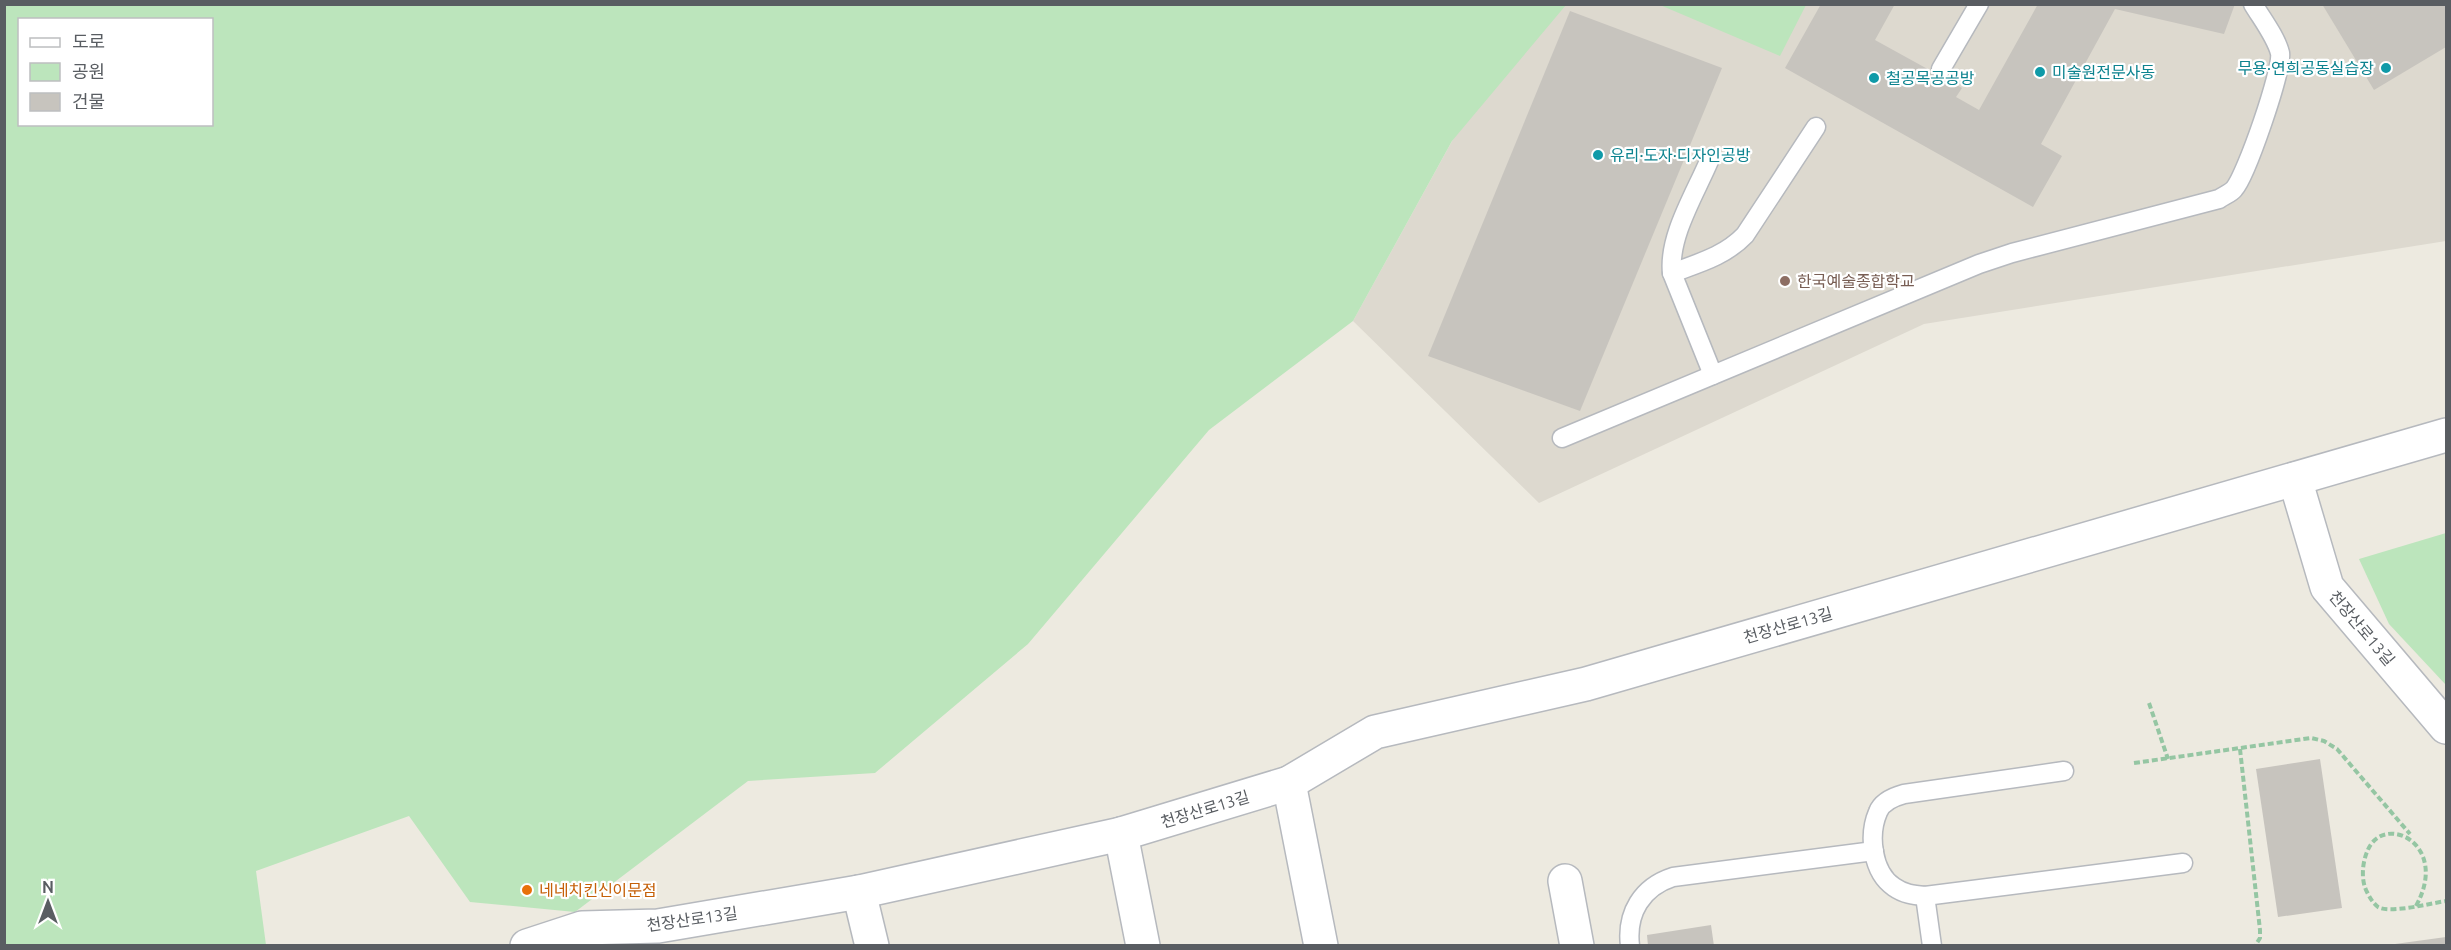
<svg xmlns="http://www.w3.org/2000/svg" width="2451" height="950" viewBox="0 0 2451 950" font-family="Ubuntu,'Noto Sans KR',sans-serif">
  <rect width="100%" height="100%" fill="#edeae0"/>
  <!-- education -->
  <path fill="#ddd9cf" d="M 1527,5 L 2446,5 L 2446,241 L 1924,324 L 1539,503 L 1353,321 Z"/>
  <!-- green -->
  <g fill="#bce5bc" fill-rule="evenodd">
    <path d="M 5,4 L 1566,4 L 1566,5 L 1452,141 L 1353,321 L 1209,430 L 1028,644 L 875,773 L 748,781 L 575,912 L 470,902 L 409,816 L 256,871 L 266,945 L 5,946 ZM 20,20 L 212,20 L 212,124 L 20,124 Z"/>
    <path d="M 1660,5 L 1806,5 L 1780,56 Z"/>
    <path d="M 2446,533 L 2446,685 L 2389,624 L 2359,559 Z"/>
  </g>
  <!-- building -->
  <g fill="#c7c4be">
    <path d="M 1821,4 L 1895,4 L 1875,40 L 1962,88 L 1956,97 L 1979,110 L 2038,4 L 2235,4 L 2224,34 L 2115,9 L 2041,144 L 2062,156 L 2033,207 L 1785,68 Z"/>
    <path d="M 2322,4 L 2446,4 L 2446,47 L 2374,90 Z"/>
    <path d="M 1570,11 L 1722,68 L 1580,411 L 1428,356 Z"/>
    <path d="M 2320,759 L 2342,908 L 2278,917 L 2256,769 Z"/>
    <path d="M 1711,925 L 1714,946 L 1648,946 L 1647,935 Z"/>
    <path d="M 2446,937 L 2446,946 L 2396,946 L 2395,944 Z"/>
  </g>
  <g fill="none" stroke-linecap="round" stroke-linejoin="round">
    <!-- service casing -->
    <g stroke="#b6b9be" stroke-width="21">
      <g id="service">
        <path d="M 1941,69 L 1979,4"/>
        <path d="M 1709,161 C 1695,194 1668,237 1672,273 L 1713,375"/>
        <path d="M 1672,273 C 1699,263 1725,256 1745,235 L 1816,127"/>
        <path d="M 1562,438 L 1979,264 L 2012,253 L 2219,199 C 2223,196 2231,193 2234,189 C 2246,176 2283,69 2280,53 C 2276,37 2262,19 2253,4"/>
        <path d="M 2064,771 L 1904,794 C 1893,797 1882,802 1878,812 C 1868,835 1872,872 1894,887 C 1904,894 1913,895 1925,896 L 2183,863"/>
        <path d="M 1925,896 L 1932,946"/>
        <path d="M 1630,946 C 1626,913 1642,887 1673,877 L 1874,851"/>
      </g>
    </g>
    <!-- minor casing -->
    <g stroke="#b6b9be" stroke-width="36">
      <g id="minor">
        <path d="M 2295,479 L 2327,587 L 2446,727"/>
        <path d="M 1289,783 L 1321,946"/>
        <path d="M 1121,834 L 1143,946"/>
        <path d="M 1565,881 L 1577,946"/>
        <path d="M 859,892 L 872,946"/>
        <path d="M 527,946 L 582,928 L 658,926 L 859,892 L 1121,834 L 1289,783 L 1375,732 L 1586,684 L 2446,435"/>
      </g>
    </g>
    <!-- path -->
    <g stroke="#95c6a3" stroke-width="4" stroke-dasharray="6 3" stroke-linecap="butt">
      <path d="M 2149,703 L 2168,759"/>
      <path d="M 2240,749 L 2260,930 L 2260,938 L 2255,946"/>
      <path d="M 2134,763 L 2311,738 L 2324,741 L 2337,749 L 2410,834"/>
      <path d="M 2416,906 C 2451,843 2382,811 2367,852 C 2362,864 2361,881 2367,892 C 2370,898 2373,903 2378,907 C 2390,914 2432,903 2446,901"/>
    </g>
    <!-- service -->
    <use href="#service" stroke="#fff" stroke-width="18"/>
    <!-- minor -->
    <use href="#minor" stroke="#fff" stroke-width="33"/>
  </g>
  <!-- markers -->
  <g fill="#0f9aa8" stroke="#fff" stroke-width="2">
    <circle cx="2386" cy="68" r="6"/>
    <circle cx="2040" cy="72" r="6"/>
    <circle cx="1874" cy="78" r="6"/>
    <circle cx="1598" cy="155" r="6"/>
  </g>
  <circle fill="#8d6e63" stroke="#fff" stroke-width="2" cx="1785" cy="281" r="6"/>
  <circle fill="#e8710a" stroke="#fff" stroke-width="2" cx="527" cy="890" r="6"/>
  <g text-anchor="middle" stroke-width="4.5" stroke-linejoin="round" paint-order="stroke">
    <!-- culture labels -->
    <g font-size="16" fill="#0d838f" stroke="#fff" text-anchor="start">
      <text x="2374" y="74" text-anchor="end">무용·연희공동실습장</text>
      <text x="2052" y="78">미술원전문사동</text>
      <text x="1886" y="84">철공목공공방</text>
      <text x="1610" y="161">유리·도자·디자인공방</text>
    </g>
    <!-- education labels -->
    <g font-size="16" fill="#785e54" stroke="#fff" text-anchor="start">
      <text x="1797" y="287">한국예술종합학교</text>
    </g>
    <!-- street labels -->
    <g font-size="16" fill="#595d62" stroke="#fff">
      <text transform="translate(1788 625) rotate(-16)" y="6">천장산로13길</text>
      <text transform="translate(2362 628) rotate(50)" y="6">천장산로13길</text>
      <text transform="translate(1205 809) rotate(-17)" y="6">천장산로13길</text>
      <text transform="translate(692 919) rotate(-8)" y="6">천장산로13길</text>
    </g>
    <!-- food labels -->
    <g font-size="16" fill="#c56008" stroke="#fff" text-anchor="start">
      <text x="539" y="896">네네치킨신이문점</text>
    </g>
  </g>
  <!-- border -->
  <rect width="2451" height="950" fill="none" stroke="#595d62" stroke-width="12"/>
  <!-- legend -->
  <rect x="18" y="18" width="195" height="108" fill="#ffffff" stroke="#bdbec0" stroke-width="1.5"/>
  <rect x="30" y="38" width="30" height="9" fill="#ffffff" stroke="#bdbec0" stroke-width="1.5"/>
  <text x="72" y="48" font-size="18" fill="#595d62">도로</text>
  <rect x="30" y="63" width="30" height="18" fill="#bce5bc" stroke="#bdbec0" stroke-width="1.5"/>
  <text x="72" y="78" font-size="18" fill="#595d62">공원</text>
  <rect x="30" y="93" width="30" height="18" fill="#c7c4be" stroke="#bdbec0" stroke-width="1.5"/>
  <text x="72" y="108" font-size="18" fill="#595d62">건물</text>
  <!-- north arrow -->
  <g transform="translate(48 902)" stroke="#ffffff" stroke-width="4.5" paint-order="stroke">
  <path d="M0-4.5L10 22L0 15L-10 22Z" fill="#595d62"/>
  <text y="-9" font-size="16" font-weight="bold" text-anchor="middle" fill="#595d62">N</text>
  </g>
</svg>
